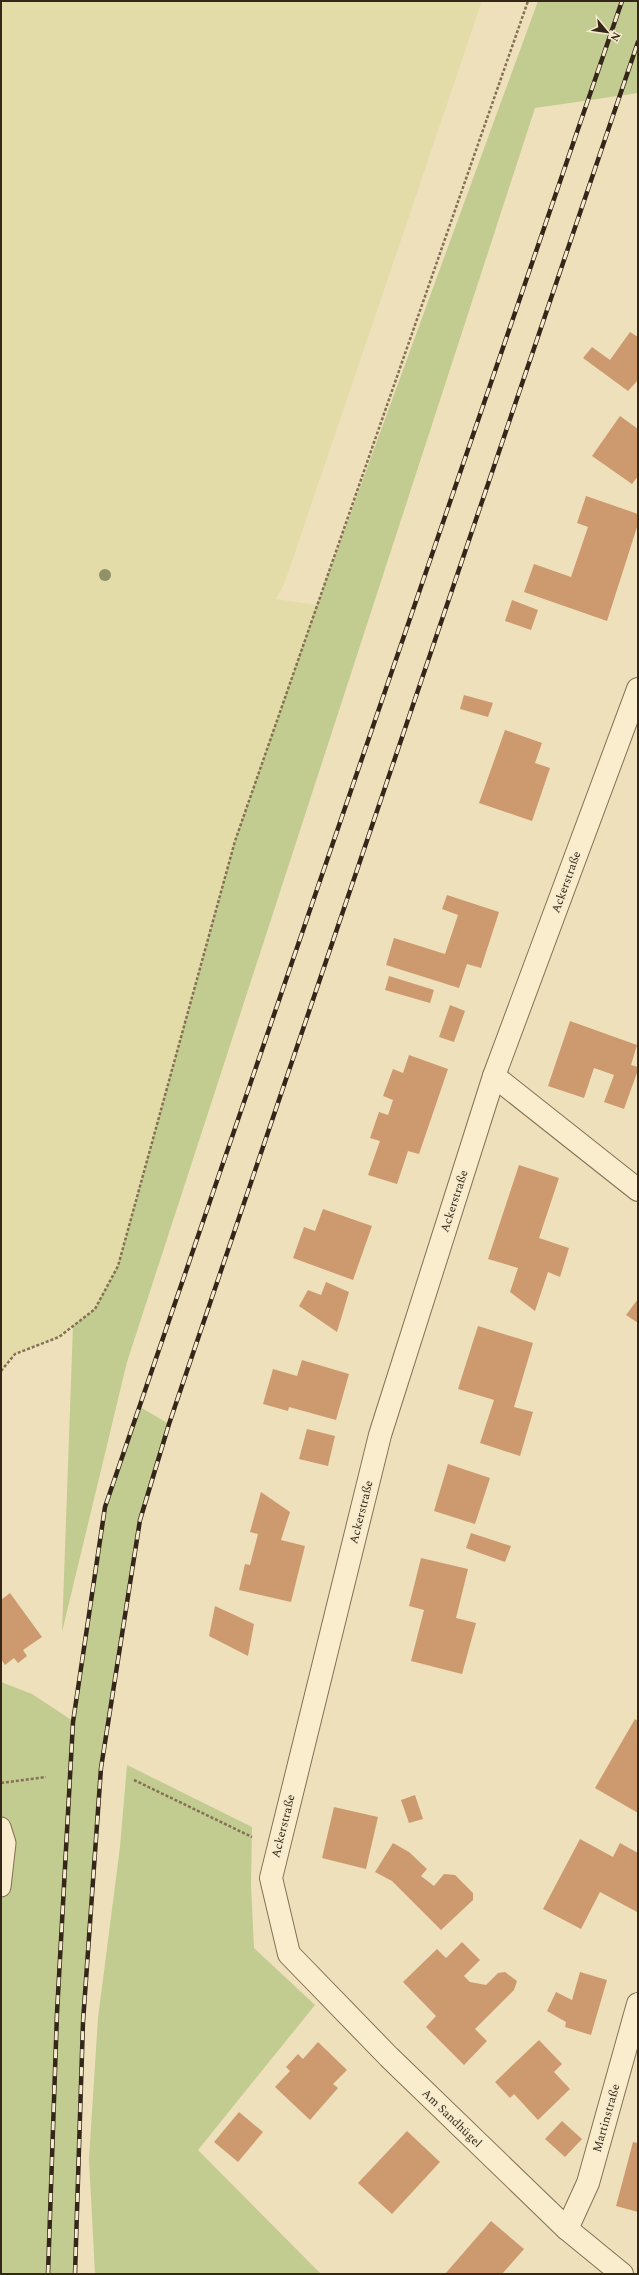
<svg xmlns="http://www.w3.org/2000/svg" width="639" height="2275" viewBox="0 0 639 2275" font-family="Spectral,serif">
  <rect width="100%" height="100%" fill="#eee0bb"/>
  <!-- farmland -->
  <path fill="#e3dca9" d="M 1,1 L 482,1 L 285,582 L 276,599 L 317,605 L 235,841 L 118,1266 L 95,1309 L 59,1337 L 15,1354 L 1,1371 Z"/>
  <!-- green -->
  <g fill="#c2cb90">
    <path d="M 538,1 L 638,1 L 638,93 L 535,108 L 127,1362 L 62,1632 L 73,1326 L 95,1309 L 118,1266 L 235,841 L 317,605 Z"/>
    <path d="M 140,1407 L 169,1424 L 140,1520 L 101,1768 L 83,2022 L 75,2274 L 1,2274 L 1,1682 L 32,1694 L 73,1721 L 105,1507 Z"/>
    <path d="M 127,1765 L 252,1827 L 251,1885 L 254,1948 L 315,2005 L 198,2150 L 321,2274 L 95,2274 L 89,2159 L 98,2018 L 120,1847 Z"/>
  </g>
  <!-- building -->
  <g fill="#cd9a70">
    <path d="M 630,332 L 638,337 L 638,380 L 628,391 L 583,358 L 592,347 L 610,360 Z"/>
    <path d="M 620,416 L 638,429 L 638,476 L 632,484 L 592,456 Z"/>
    <path d="M 586,496 L 638,514 L 638,524 L 607,621 L 524,592 L 534,564 L 571,577 L 588,527 L 577,523 Z"/>
    <path d="M 512,600 L 538,610 L 531,630 L 505,621 Z"/>
    <path d="M 464,695 L 493,703 L 488,717 L 460,709 Z"/>
    <path d="M 505,730 L 542,743 L 535,763 L 550,768 L 532,821 L 479,803 Z"/>
    <path d="M 447,895 L 499,912 L 481,968 L 467,964 L 459,988 L 386,965 L 394,938 L 445,954 L 458,915 L 442,909 Z"/>
    <path d="M 389,976 L 434,990 L 430,1003 L 385,990 Z"/>
    <path d="M 450,1005 L 465,1011 L 454,1042 L 439,1037 Z"/>
    <path d="M 570,1021 L 637,1045 L 631,1065 L 638,1067 L 638,1070 L 624,1109 L 604,1102 L 614,1075 L 594,1068 L 584,1098 L 548,1086 Z"/>
    <path d="M 409,1055 L 448,1069 L 419,1154 L 408,1151 L 397,1184 L 368,1175 L 380,1141 L 370,1138 L 379,1112 L 388,1115 L 393,1100 L 383,1096 L 393,1069 L 403,1073 Z"/>
    <path d="M 519,1165 L 559,1178 L 539,1238 L 569,1248 L 560,1277 L 548,1272 L 535,1311 L 510,1292 L 518,1268 L 488,1259 Z"/>
    <path d="M 323,1209 L 372,1226 L 353,1280 L 293,1258 L 304,1227 L 315,1231 Z"/>
    <path d="M 326,1282 L 349,1292 L 337,1332 L 299,1306 L 308,1290 L 321,1295 Z"/>
    <path d="M 638,1299 L 638,1323 L 626,1315 Z"/>
    <path d="M 478,1326 L 533,1343 L 514,1407 L 533,1412 L 520,1456 L 480,1443 L 494,1400 L 458,1389 Z"/>
    <path d="M 302,1360 L 349,1374 L 336,1420 L 289,1407 L 288,1411 L 263,1404 L 273,1369 L 297,1376 Z"/>
    <path d="M 307,1429 L 335,1436 L 328,1466 L 299,1459 Z"/>
    <path d="M 448,1464 L 490,1478 L 475,1524 L 434,1511 Z"/>
    <path d="M 261,1492 L 290,1512 L 281,1540 L 305,1546 L 291,1602 L 239,1590 L 245,1564 L 250,1565 L 258,1534 L 250,1532 Z"/>
    <path d="M 471,1533 L 511,1546 L 505,1562 L 466,1548 Z"/>
    <path d="M 421,1558 L 468,1569 L 456,1618 L 476,1623 L 462,1674 L 411,1661 L 424,1610 L 409,1606 Z"/>
    <path d="M 10,1593 L 42,1637 L 23,1650 L 27,1656 L 18,1663 L 14,1658 L 5,1665 L 1,1659 L 1,1600 Z"/>
    <path d="M 215,1606 L 254,1624 L 248,1656 L 209,1636 Z"/>
    <path d="M 635,1719 L 638,1721 L 638,1813 L 595,1788 Z"/>
    <path d="M 415,1795 L 423,1819 L 409,1823 L 401,1800 Z"/>
    <path d="M 334,1807 L 378,1817 L 366,1869 L 322,1858 Z"/>
    <path d="M 580,1839 L 613,1857 L 620,1843 L 638,1853 L 637,1912 L 600,1892 L 581,1929 L 543,1909 Z"/>
    <path d="M 393,1843 L 409,1852 L 427,1869 L 421,1876 L 434,1886 L 444,1874 L 455,1875 L 473,1893 L 473,1900 L 441,1930 L 392,1881 L 375,1872 Z"/>
    <path d="M 462,1942 L 480,1960 L 464,1976 L 470,1982 L 486,1985 L 498,1973 L 505,1972 L 517,1981 L 514,1990 L 475,2029 L 487,2041 L 464,2065 L 426,2027 L 436,2016 L 403,1982 L 437,1949 L 446,1958 Z"/>
    <path d="M 580,1972 L 607,1980 L 591,2035 L 565,2027 L 566,2022 L 547,2011 L 556,1992 L 572,2000 Z"/>
    <path d="M 539,2040 L 562,2064 L 554,2072 L 570,2089 L 538,2120 L 514,2094 L 510,2098 L 495,2082 Z"/>
    <path d="M 318,2042 L 347,2070 L 333,2084 L 338,2088 L 310,2120 L 275,2087 L 290,2071 L 286,2067 L 298,2054 L 303,2059 Z"/>
    <path d="M 239,2112 L 263,2132 L 238,2162 L 214,2142 Z"/>
    <path d="M 562,2121 L 582,2139 L 565,2157 L 545,2139 Z"/>
    <path d="M 407,2131 L 440,2162 L 392,2214 L 358,2183 Z"/>
    <path d="M 633,2142 L 638,2143 L 638,2212 L 616,2206 Z"/>
    <path d="M 491,2221 L 524,2249 L 502,2274 L 445,2274 Z"/>
  </g>
  <g fill="none" stroke-linecap="round" stroke-linejoin="round">
    <!-- service casing -->
    <g stroke="#857055" stroke-width="21">
      <path id="service" d="M 1,1827 L 6,1843 L 1,1887"/>
    </g>
    <!-- minor casing -->
    <g stroke="#857055" stroke-width="24">
      <g id="minor">
        <path d="M 494,1076 L 638,1190"/>
        <path d="M 567,2229 L 588,2183 L 638,2004"/>
        <path d="M 622,2274 L 567,2229 L 389,2057 L 289,1954 L 271,1878 L 380,1435 L 494,1076 L 638,689"/>
      </g>
    </g>
    <!-- path -->
    <g stroke="#857055" stroke-width="2.5" stroke-dasharray="3 2" stroke-linecap="butt">
      <path d="M 1,1371 L 15,1354 L 59,1337 L 95,1309 L 118,1266 L 235,841 L 528,1"/>
      <path d="M 134,1780 L 252,1837"/>
      <path d="M 1,1783 L 46,1777"/>
    </g>
    <!-- service -->
    <use href="#service" stroke="#f9edce" stroke-width="19"/>
    <!-- minor -->
    <use href="#minor" stroke="#f9edce" stroke-width="22"/>
    <!-- rail casing -->
    <g stroke="#34271a" stroke-width="4.5">
      <g id="rail">
        <path d="M 48,2274 L 57,2013 L 73,1722 L 105,1507 L 622,1"/>
        <path d="M 75,2274 L 83,2022 L 101,1768 L 140,1520 L 169,1424 L 638,42"/>
      </g>
    </g>
    <!-- rail -->
    <use href="#rail" stroke="#f5eacb" stroke-width="3" stroke-dasharray="9" stroke-linecap="butt"/>
  </g>
  <!-- trees -->
  <circle fill="#909166" cx="105" cy="575" r="6"/>
  <g text-anchor="middle" stroke-width="3" stroke-linejoin="round" paint-order="stroke">
    <!-- street labels -->
    <g font-size="12" fill="#34271a" stroke="#f5eacb">
      <text transform="translate(566 882) rotate(-70)" y="4">Ackerstraße</text>
      <text transform="translate(454 1201) rotate(-72)" y="4">Ackerstraße</text>
      <text transform="translate(361 1512) rotate(-76)" y="4">Ackerstraße</text>
      <text transform="translate(283 1826) rotate(-76)" y="4">Ackerstraße</text>
      <text transform="translate(452 2118) rotate(44)" y="4">Am Sandhügel</text>
      <text transform="translate(606 2118) rotate(-74)" y="4">Martinstraße</text>
    </g>
  </g>
  <!-- border -->
  <rect width="639" height="2275" fill="none" stroke="#34271a" stroke-width="4"/>
  <!-- north arrow -->
  <g transform="translate(607 32) rotate(119)" stroke="#f5eacb" stroke-width="3" paint-order="stroke">
  <path d="M0-3L7 15L0 10L-7 15Z" fill="#34271a"/>
  <text y="-6" font-size="11" font-weight="bold" text-anchor="middle" fill="#34271a">N</text>
  </g>
</svg>
